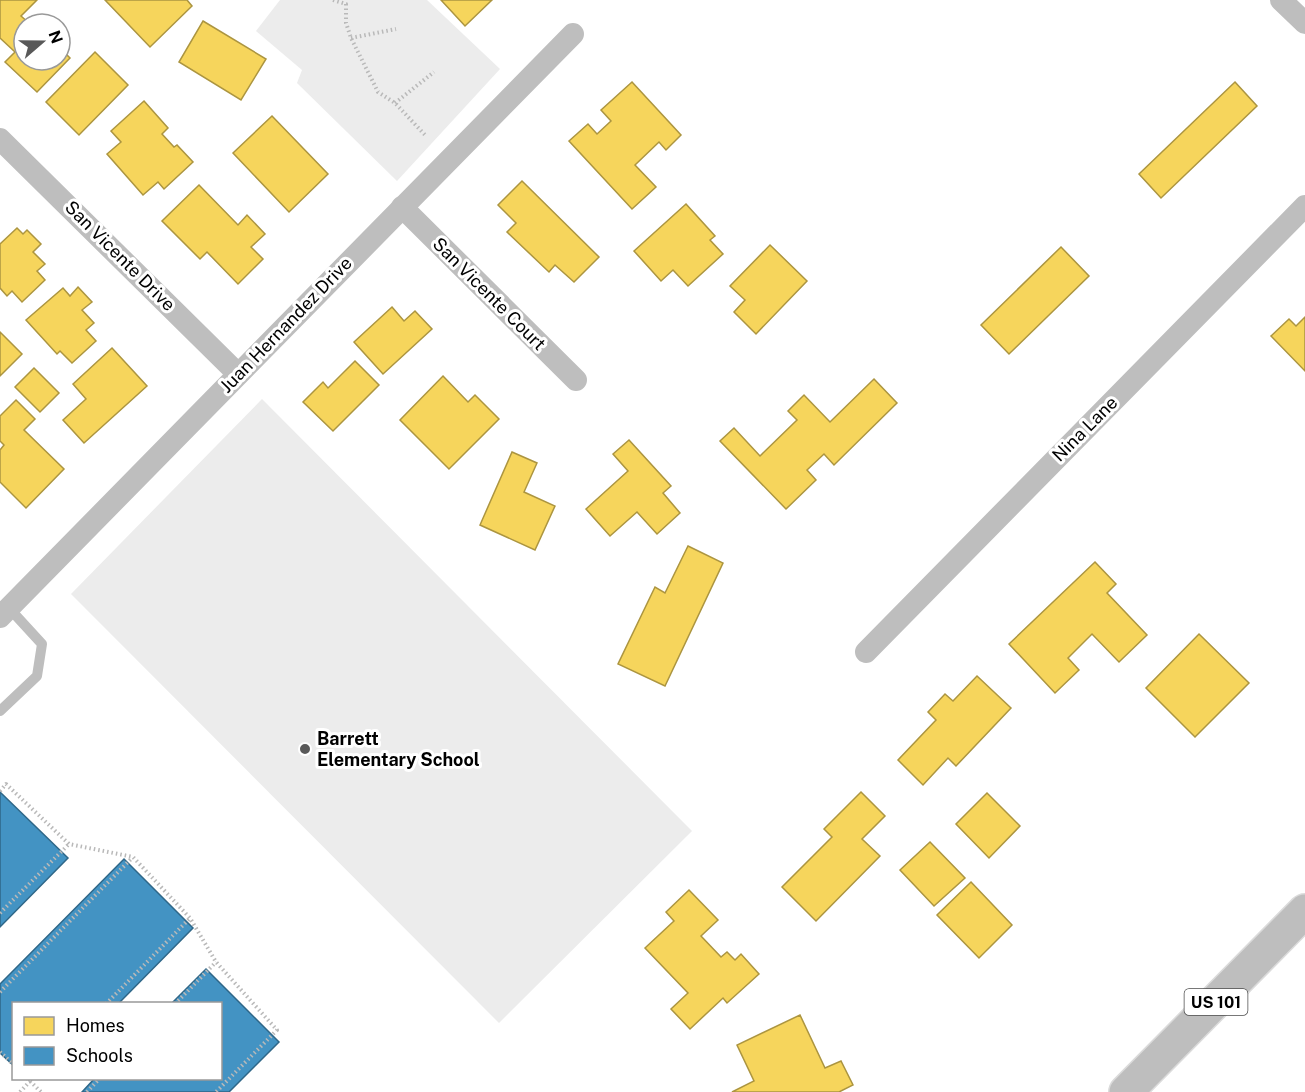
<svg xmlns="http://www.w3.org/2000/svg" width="1305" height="1092" viewBox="0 0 1305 1092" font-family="'Public Sans',sans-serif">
  <rect width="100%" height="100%" fill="#fff"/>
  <!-- green -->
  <g fill="#ececec">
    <path d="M 280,0 L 427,0 L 500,69 L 397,181 L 297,83 L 302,70 L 256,31 Z"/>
    <path d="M 262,399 L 692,831 L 499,1023 L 71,594 Z"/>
  </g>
  <!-- homes -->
  <g fill="#f6d55c" stroke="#ac9540" stroke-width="1.5">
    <path d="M 0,0 L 37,0 L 21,16 L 30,24 L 24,24 L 24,60 L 60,60 L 60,48 L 70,58 L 37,92 L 5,62 L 15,52 L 0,38 Z"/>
    <path d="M 105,0 L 187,0 L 192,6 L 150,47 Z"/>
    <path d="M 441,0 L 492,0 L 465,26 Z"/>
    <path d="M 203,21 L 266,59 L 241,100 L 179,62 Z"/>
    <path d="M 95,52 L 128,85 L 79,135 L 46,102 Z"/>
    <path d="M 632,82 L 681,135 L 666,150 L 659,142 L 635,165 L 656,187 L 632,209 L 569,141 L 588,124 L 597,134 L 611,121 L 601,110 Z"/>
    <path d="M 1235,82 L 1257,106 L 1161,198 L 1139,174 Z"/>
    <path d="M 144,101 L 168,128 L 162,134 L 174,147 L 177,145 L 193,162 L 164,189 L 158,182 L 143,195 L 107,154 L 121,142 L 111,131 Z"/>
    <path d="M 272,116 L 328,174 L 289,212 L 233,153 Z"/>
    <path d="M 522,181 L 599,257 L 574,282 L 555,265 L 549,272 L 507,232 L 516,223 L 498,205 Z"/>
    <path d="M 199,185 L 238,225 L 247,215 L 265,234 L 251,247 L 263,259 L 238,284 L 207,252 L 200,259 L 162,221 Z"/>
    <path d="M 686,204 L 715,236 L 710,240 L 723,254 L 688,286 L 673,270 L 661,281 L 634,251 Z"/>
    <path d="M 17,228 L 23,234 L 27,230 L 41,244 L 33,252 L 45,264 L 37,271 L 45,280 L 22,302 L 12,291 L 7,296 L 0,288 L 0,244 Z"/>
    <path d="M 770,245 L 807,281 L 756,334 L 734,312 L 745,300 L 730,286 Z"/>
    <path d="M 1061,247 L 1089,276 L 1009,354 L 981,325 Z"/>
    <path d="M 78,287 L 92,302 L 82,310 L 94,323 L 86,330 L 96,341 L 72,363 L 60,351 L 57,354 L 26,320 L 63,288 L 70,296 Z"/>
    <path d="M 392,307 L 404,321 L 415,311 L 432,329 L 383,374 L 354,342 Z"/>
    <path d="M 1305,317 L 1305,371 L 1271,336 L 1289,319 L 1296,326 Z"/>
    <path d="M 0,332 L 22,354 L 0,376 Z"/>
    <path d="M 112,348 L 147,386 L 84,443 L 63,420 L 86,399 L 73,384 Z"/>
    <path d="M 355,361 L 379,385 L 333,431 L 303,402 L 323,382 L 328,388 Z"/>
    <path d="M 34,368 L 59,393 L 40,412 L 15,387 Z"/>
    <path d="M 443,376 L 468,402 L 475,395 L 499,419 L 449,469 L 400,420 Z"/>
    <path d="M 874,379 L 897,403 L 834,465 L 824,454 L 807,470 L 816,480 L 786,509 L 720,441 L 734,428 L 760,456 L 797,420 L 788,411 L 804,395 L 830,422 Z"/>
    <path d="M 16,400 L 35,419 L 24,430 L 64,469 L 26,508 L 0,482 L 0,450 L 4,445 L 0,441 L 0,416 Z"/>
    <path d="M 629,440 L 671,486 L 663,493 L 680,513 L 657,534 L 637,512 L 610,536 L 586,509 L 628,471 L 613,454 Z"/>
    <path d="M 512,452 L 537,463 L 524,492 L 555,506 L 535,550 L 480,525 Z"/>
    <path d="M 688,546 L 723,563 L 665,686 L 618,664 L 655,587 L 665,593 Z"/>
    <path d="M 1095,562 L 1116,584 L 1107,593 L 1147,635 L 1119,662 L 1092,634 L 1068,658 L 1079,670 L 1055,693 L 1009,644 Z"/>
    <path d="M 1199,634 L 1249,683 L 1195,737 L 1146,688 Z"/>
    <path d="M 977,676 L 1011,708 L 956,766 L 948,758 L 923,785 L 898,760 L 936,720 L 928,712 L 945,694 L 953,701 Z"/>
    <path d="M 861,792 L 885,816 L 862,839 L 880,856 L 816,921 L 782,887 L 832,837 L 824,829 Z"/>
    <path d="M 987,793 L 1020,826 L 989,858 L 956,824 Z"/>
    <path d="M 930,842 L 965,878 L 934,906 L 900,870 Z"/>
    <path d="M 971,882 L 1012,925 L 979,958 L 937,915 Z"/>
    <path d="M 689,890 L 718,920 L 701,936 L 721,957 L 727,952 L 735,960 L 741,954 L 759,974 L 727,1003 L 723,998 L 690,1029 L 671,1009 L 688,993 L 645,948 L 674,921 L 666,912 Z"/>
    <path d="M 800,1015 L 825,1068 L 841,1061 L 853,1085 L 839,1092 L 732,1092 L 754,1081 L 737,1045 Z"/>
  </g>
  <!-- schools -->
  <g fill="#4393c3" stroke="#2f6788" stroke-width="1.5">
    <path d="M 0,792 L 68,858 L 0,927 Z"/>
    <path d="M 124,859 L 193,928 L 118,1004 L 14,1004 L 14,1066 L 0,1053 L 0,984 Z"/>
    <path d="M 206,969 L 279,1042 L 229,1092 L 82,1092 L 95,1078 L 220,1078 L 220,1004 L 171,1004 Z"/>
  </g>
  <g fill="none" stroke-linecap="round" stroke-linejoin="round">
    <!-- motorway casing -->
    <g stroke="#dbdbdb" stroke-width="36">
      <path id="motorway" d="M 1126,1092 L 1305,911"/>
    </g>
    <!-- path -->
    <g stroke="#b9b9b9" stroke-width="4" stroke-dasharray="1.5 3" stroke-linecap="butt">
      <path d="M 333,0 L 346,4 L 346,23 L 351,38 L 378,92 L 395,103 L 426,136"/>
      <path d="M 351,38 L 396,29"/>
      <path d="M 395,103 L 434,72"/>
      <path d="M 0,791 L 6,784 L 69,844 L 133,857 L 190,918 L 216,962 L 277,1030 L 216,1092"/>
      <path d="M 0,913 L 69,844"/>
      <path d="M 0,992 L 132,858"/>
      <path d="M 106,1004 L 190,918"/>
      <path d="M 175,1004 L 216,962"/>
      <path d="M 0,1052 L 14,1065"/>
      <path d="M 27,1078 L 41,1092"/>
      <path d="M 20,1092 L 33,1078"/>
      <path d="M 87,1092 L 100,1078"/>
    </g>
    <!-- service -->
    <path stroke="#bebebe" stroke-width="10" d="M 0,711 L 37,676 L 42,644 L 9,608"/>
    <!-- minor -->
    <g stroke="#bebebe" stroke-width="22">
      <path d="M 1281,0 L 1305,23"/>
      <path d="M 0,139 L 238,374"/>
      <path d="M 402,207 L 576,380"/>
      <path d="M 0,617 L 573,34"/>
      <path d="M 866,652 L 1305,206"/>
    </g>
    <!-- motorway -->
    <use href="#motorway" stroke="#bebebe" stroke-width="33"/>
  </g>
  <!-- markers -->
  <circle fill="#595959" stroke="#fff" stroke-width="2" cx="305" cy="749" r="6"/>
  <g text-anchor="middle" stroke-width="6" stroke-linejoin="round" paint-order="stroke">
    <!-- shield labels -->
    <rect fill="#fff" stroke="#4c4c4c" stroke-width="1.5" x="1184.5" y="989" width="63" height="26" rx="4.5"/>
    <g font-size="16" font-weight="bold" fill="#000">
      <text x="1216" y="1008">US 101</text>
    </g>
    <!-- street labels -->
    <g font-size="18" fill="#000" stroke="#fff">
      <text transform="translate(120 256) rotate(45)" y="6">San Vicente Drive</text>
      <text transform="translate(489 294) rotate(45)" y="6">San Vicente Court</text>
      <text transform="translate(286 325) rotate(-46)" y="6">Juan Hernandez Drive</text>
      <text transform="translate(1085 429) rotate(-45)" y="6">Nina Lane</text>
    </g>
    <!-- poi labels -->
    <g font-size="18" font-weight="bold" fill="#000" stroke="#fff" text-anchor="start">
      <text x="317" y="745">Barrett<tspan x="317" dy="21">Elementary School</tspan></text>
    </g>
  </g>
  <!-- legend -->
  <rect x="12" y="1002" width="210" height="78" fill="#ffffff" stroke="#999999" stroke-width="1.5"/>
  <rect x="24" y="1017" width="30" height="18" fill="#f6d55c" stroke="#999999" stroke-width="1.5"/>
  <text x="66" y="1032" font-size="18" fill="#000000">Homes</text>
  <rect x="24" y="1047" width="30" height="18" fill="#4393c3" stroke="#999999" stroke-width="1.5"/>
  <text x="66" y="1062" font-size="18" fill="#000000">Schools</text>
  <!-- north arrow -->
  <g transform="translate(42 42) rotate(70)"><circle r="28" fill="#ffffff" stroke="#999999" stroke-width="1.5"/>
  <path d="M0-4.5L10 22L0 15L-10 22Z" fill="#595959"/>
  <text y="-9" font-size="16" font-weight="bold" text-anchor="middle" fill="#000000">N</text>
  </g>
</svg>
